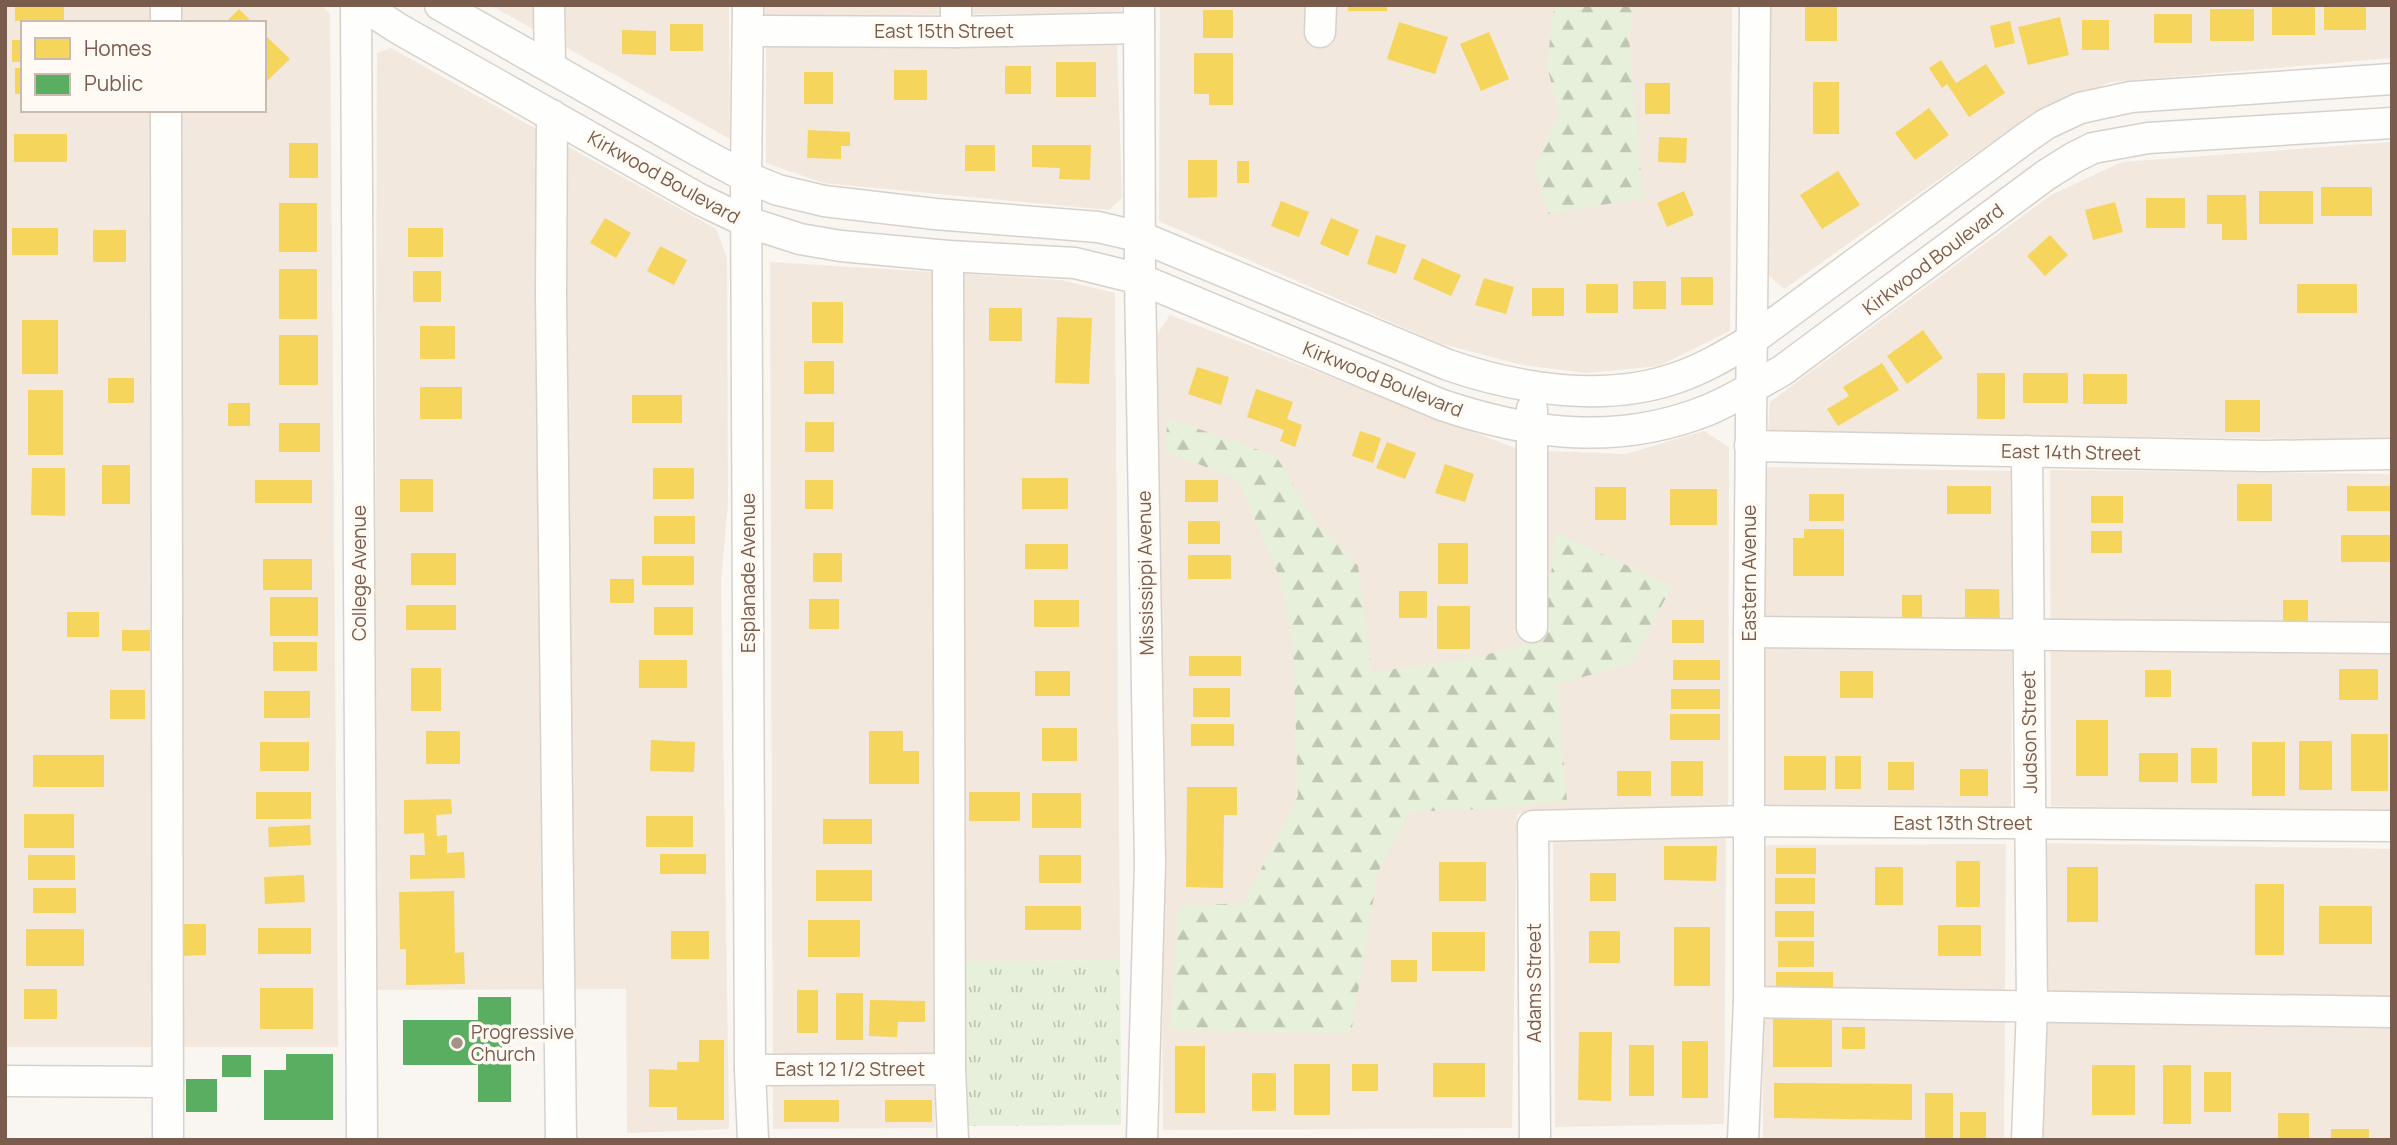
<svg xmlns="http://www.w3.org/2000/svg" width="2397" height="1145" viewBox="0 0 2397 1145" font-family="Manrope,sans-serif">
  <defs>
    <pattern id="forest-firs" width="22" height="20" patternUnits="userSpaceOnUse" patternTransform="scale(1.75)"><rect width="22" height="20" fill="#e7f0db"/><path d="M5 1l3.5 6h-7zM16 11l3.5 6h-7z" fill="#c0c6b4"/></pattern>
    <pattern id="park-tufts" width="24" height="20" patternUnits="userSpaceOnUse" patternTransform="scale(1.75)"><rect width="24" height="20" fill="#e7f0db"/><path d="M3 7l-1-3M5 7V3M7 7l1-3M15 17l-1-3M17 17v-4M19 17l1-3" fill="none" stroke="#c0c6b4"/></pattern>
  </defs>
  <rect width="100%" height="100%" fill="#f9f5f0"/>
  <!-- residential -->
  <g fill="#f2e8de" fill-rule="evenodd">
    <path d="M 5,5 L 321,5 L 330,14 L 338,1047 L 5,1047 ZM 23,23 L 264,23 L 264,110 L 23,110 Z"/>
    <path d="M 490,5 L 729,5 L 730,139 Z"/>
    <path d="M 765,5 L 1121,5 L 1121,13 L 765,16 Z"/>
    <path d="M 1160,5 L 1732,5 L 1730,331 L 1659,366 L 1586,373 L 1522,365 L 1439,343 L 1159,221 Z"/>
    <path d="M 1770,5 L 2392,5 L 2392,58 L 2111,82 L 2033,113 L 1784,289 L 1767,274 Z"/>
    <path d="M 766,41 L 1117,44 L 1122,198 L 1109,210 L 823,183 L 766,163 Z"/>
    <path d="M 391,48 L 716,229 L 727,258 L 728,503 L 721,583 L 729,1129 L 627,1133 L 626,989 L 374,990 L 377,53 Z"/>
    <path d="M 2392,142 L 2392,440 L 1768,432 L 1770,402 L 2051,195 L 2122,162 Z"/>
    <path d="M 770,262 L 1061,280 L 1115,293 L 1120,960 L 964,961 L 933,959 L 935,1128 L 773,1129 Z"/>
    <path d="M 1170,315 L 1520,450 L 1626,454 L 1704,431 L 1729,447 L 1728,811 L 1517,814 L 1512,1128 L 1163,1130 L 1158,333 Z"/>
    <path d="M 1766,467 L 2014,471 L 2011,808 L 1764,809 Z"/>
    <path d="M 2050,470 L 2392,474 L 2392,812 L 2051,806 Z"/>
    <path d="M 1726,838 L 1724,1124 L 1555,1127 L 1553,841 Z"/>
    <path d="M 2044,843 L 2392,849 L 2392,1140 L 2042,1140 Z"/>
    <path d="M 2006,844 L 2004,1140 L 1775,1140 L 1763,1138 L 1762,845 Z"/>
  </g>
  <!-- forest -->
  <g fill="url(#forest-firs)">
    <path d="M 1556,5 L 1634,5 L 1629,38 L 1643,198 L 1548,214 L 1535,166 L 1559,113 L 1547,66 L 1553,13 Z"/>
    <path d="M 1167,418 L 1276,456 L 1317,523 L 1358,566 L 1372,672 L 1472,658 L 1543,641 L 1556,533 L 1672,586 L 1631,664 L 1557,684 L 1567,801 L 1502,808 L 1410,812 L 1378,872 L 1351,1033 L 1170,1030 L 1179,906 L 1244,903 L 1298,796 L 1293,644 L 1280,579 L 1238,479 L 1166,452 Z"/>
  </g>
  <!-- park -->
  <path fill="url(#park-tufts)" d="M 1120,960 L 1121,1125 L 965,1126 L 964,961 Z"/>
  <!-- homes -->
  <g fill="#f6d55c">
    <rect x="15" y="5" width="49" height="16"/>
    <rect x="1348" y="5" width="39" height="6"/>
    <rect x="1805" y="5" width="32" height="36"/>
    <rect x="2272" y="5" width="43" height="30"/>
    <rect x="2324" y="5" width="42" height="25"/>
    <path d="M 239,9 L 253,23 L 225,23 Z"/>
    <rect x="2210" y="9" width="44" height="32"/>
    <rect x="1203" y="10" width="30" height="28"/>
    <rect x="2154" y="14" width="38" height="29"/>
    <path d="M 2060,17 L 2069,55 L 2028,65 L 2018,27 Z"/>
    <rect x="2082" y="20" width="27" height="30"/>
    <path d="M 2010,21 L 2015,43 L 1995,48 L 1990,26 Z"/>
    <path d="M 1399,22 L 1448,37 L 1435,74 L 1387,59 Z"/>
    <rect x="670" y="24" width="33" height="27"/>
    <path d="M 622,30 L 656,31 L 656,55 L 622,54 Z"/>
    <path d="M 1489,32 L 1509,79 L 1481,91 L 1460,44 Z"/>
    <path d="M 264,34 L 290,59 L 267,81 L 264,78 Z"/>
    <rect x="12" y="40" width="11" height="22"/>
    <path d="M 1194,53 L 1233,53 L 1233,105 L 1209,105 L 1209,94 L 1194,94 Z"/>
    <path d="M 1941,60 L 1956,83 L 1986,64 L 2005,93 L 1969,117 L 1947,84 L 1942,88 L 1929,68 Z"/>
    <rect x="1056" y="62" width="40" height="35"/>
    <rect x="1005" y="66" width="26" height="28"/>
    <rect x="15" y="68" width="8" height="26"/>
    <rect x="894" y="70" width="33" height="30"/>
    <rect x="804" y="72" width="29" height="32"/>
    <rect x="1813" y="82" width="26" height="52"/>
    <rect x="1645" y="83" width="25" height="31"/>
    <path d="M 1929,108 L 1949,135 L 1915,160 L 1895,133 Z"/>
    <path d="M 808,130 L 850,132 L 850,146 L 841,146 L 841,159 L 807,158 Z"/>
    <rect x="14" y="134" width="53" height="28"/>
    <path d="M 1659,137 L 1687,138 L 1686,163 L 1658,162 Z"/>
    <rect x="289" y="143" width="29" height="35"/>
    <rect x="965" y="145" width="30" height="26"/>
    <path d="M 1032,145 L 1091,145 L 1090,180 L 1059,179 L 1060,168 L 1032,167 Z"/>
    <path d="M 1188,160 L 1217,160 L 1217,197 L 1188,198 Z"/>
    <rect x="1237" y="161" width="12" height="22"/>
    <path d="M 1838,171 L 1860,205 L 1822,229 L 1800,195 Z"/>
    <rect x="2321" y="187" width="51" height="29"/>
    <path d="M 1684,191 L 1694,215 L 1667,227 L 1657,203 Z"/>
    <rect x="2259" y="191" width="54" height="33"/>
    <path d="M 2207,195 L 2246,195 L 2247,240 L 2222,240 L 2222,224 L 2207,224 Z"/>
    <rect x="2146" y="198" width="39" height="30"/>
    <path d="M 1281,201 L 1309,212 L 1299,237 L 1271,226 Z"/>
    <path d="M 2115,202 L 2123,232 L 2093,240 L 2085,210 Z"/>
    <rect x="279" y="203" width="38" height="49"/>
    <path d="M 605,218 L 631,233 L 616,258 L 590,243 Z"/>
    <path d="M 1331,218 L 1359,230 L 1348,256 L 1320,244 Z"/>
    <rect x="12" y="228" width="46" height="27"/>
    <rect x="408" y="228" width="35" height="29"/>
    <rect x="93" y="230" width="33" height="32"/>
    <path d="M 1376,235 L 1406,245 L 1396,274 L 1367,264 Z"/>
    <path d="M 2050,235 L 2068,255 L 2045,276 L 2027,256 Z"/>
    <path d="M 660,246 L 687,260 L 674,285 L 647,271 Z"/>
    <path d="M 1422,258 L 1461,275 L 1451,296 L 1413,279 Z"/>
    <rect x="279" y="269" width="38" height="50"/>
    <rect x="413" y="271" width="28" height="31"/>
    <rect x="1681" y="277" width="32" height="28"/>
    <path d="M 1484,278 L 1514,287 L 1506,314 L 1475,305 Z"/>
    <rect x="1633" y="281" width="33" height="28"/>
    <rect x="1586" y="284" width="32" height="29"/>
    <rect x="2297" y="284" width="60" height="29"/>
    <rect x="1532" y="288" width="32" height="28"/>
    <rect x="812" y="302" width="31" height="41"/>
    <rect x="989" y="308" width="33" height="33"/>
    <path d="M 1057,317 L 1092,318 L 1089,384 L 1055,383 Z"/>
    <rect x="22" y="320" width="36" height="54"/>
    <rect x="420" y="326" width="35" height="33"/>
    <path d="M 1923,330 L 1943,358 L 1907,384 L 1887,356 Z"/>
    <rect x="279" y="335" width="39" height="50"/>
    <rect x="804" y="361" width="30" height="33"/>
    <path d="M 1882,363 L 1899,390 L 1838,426 L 1827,409 L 1849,396 L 1843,387 Z"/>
    <path d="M 1197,367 L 1229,377 L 1221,405 L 1188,394 Z"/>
    <rect x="1977" y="373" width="28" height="46"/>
    <rect x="2023" y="373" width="45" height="30"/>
    <rect x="2083" y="374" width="44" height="30"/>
    <rect x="108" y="378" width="26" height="25"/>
    <rect x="420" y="387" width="42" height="32"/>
    <path d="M 1256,389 L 1293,402 L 1287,419 L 1302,425 L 1295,447 L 1280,441 L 1284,430 L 1247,417 Z"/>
    <rect x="28" y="390" width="35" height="65"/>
    <rect x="632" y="395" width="50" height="28"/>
    <rect x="2225" y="400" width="35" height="32"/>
    <rect x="228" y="403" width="22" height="23"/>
    <rect x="805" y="422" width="29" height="30"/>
    <rect x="279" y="423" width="41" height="29"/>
    <path d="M 1360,431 L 1381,438 L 1373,463 L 1352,456 Z"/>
    <path d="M 1387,442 L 1416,453 L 1405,479 L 1376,468 Z"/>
    <path d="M 1445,464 L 1474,474 L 1465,502 L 1435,493 Z"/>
    <rect x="102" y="465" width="28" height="39"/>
    <path d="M 32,468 L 65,468 L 65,516 L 31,515 Z"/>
    <rect x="653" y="468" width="41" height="31"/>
    <rect x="1022" y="478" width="46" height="31"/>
    <rect x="400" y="479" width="33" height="33"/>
    <rect x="255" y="480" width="57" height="23"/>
    <rect x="805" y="480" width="28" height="29"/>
    <rect x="1185" y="480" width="33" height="22"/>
    <rect x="2237" y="484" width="35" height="37"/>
    <rect x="1947" y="486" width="44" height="28"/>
    <rect x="2347" y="486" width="45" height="25"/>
    <rect x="1595" y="487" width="31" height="33"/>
    <rect x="1670" y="489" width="47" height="36"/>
    <rect x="1809" y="494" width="35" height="27"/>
    <rect x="2091" y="496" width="32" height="27"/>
    <rect x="654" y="516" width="41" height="28"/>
    <rect x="1188" y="521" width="32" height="23"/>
    <path d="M 1804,529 L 1844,529 L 1844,576 L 1793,576 L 1793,538 L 1804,538 Z"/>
    <rect x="2091" y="531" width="31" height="22"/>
    <rect x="2341" y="535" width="51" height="27"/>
    <rect x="1438" y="543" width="30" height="41"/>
    <rect x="1025" y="544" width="43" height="25"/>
    <rect x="411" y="553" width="45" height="32"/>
    <rect x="813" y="553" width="29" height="29"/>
    <rect x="1188" y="555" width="43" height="24"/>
    <rect x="642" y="556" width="52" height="29"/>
    <rect x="263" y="559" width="49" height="31"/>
    <rect x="610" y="579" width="24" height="24"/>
    <path d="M 1965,589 L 1999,589 L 2000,626 L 1965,627 Z"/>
    <rect x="1399" y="591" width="28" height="27"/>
    <rect x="1902" y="595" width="20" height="27"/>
    <rect x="270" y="597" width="48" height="39"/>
    <rect x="809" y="599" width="30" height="30"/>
    <rect x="1034" y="600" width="45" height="27"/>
    <rect x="2283" y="600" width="25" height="24"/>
    <rect x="406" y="605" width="50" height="25"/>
    <rect x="1437" y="606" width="33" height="43"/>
    <rect x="654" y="607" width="39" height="28"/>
    <rect x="67" y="612" width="32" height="25"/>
    <rect x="1672" y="620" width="32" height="23"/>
    <rect x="122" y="630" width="28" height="21"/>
    <rect x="273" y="642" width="44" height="29"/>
    <rect x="1189" y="656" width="52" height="20"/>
    <rect x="639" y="660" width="48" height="28"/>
    <rect x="1673" y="660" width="47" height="20"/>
    <rect x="411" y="668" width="30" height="43"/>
    <rect x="2339" y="669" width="39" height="31"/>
    <rect x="2145" y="670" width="26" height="27"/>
    <rect x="1035" y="671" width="35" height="25"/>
    <rect x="1840" y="671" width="33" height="27"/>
    <rect x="1193" y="688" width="37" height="29"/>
    <rect x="1671" y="689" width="49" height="20"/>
    <rect x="110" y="690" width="35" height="29"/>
    <rect x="264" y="691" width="46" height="27"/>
    <rect x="1670" y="714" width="50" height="26"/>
    <rect x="2076" y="720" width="32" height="56"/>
    <rect x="1191" y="724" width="43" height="22"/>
    <rect x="1042" y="728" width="35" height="33"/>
    <rect x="426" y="731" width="34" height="33"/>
    <path d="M 869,731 L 903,731 L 903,751 L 919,751 L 919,784 L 869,784 Z"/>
    <rect x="2351" y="734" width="37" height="57"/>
    <path d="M 651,740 L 695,742 L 694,772 L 650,771 Z"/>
    <rect x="2299" y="741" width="33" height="49"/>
    <rect x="260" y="742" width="49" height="29"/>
    <rect x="2252" y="742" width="33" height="54"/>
    <rect x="2191" y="748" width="26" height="35"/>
    <rect x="2139" y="753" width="39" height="29"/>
    <rect x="33" y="755" width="71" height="32"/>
    <rect x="1784" y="756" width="42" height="34"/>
    <rect x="1835" y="756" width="26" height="33"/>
    <rect x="1671" y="761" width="32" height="35"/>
    <rect x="1888" y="762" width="26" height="28"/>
    <rect x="1960" y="769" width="28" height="27"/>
    <rect x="1617" y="771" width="34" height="25"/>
    <path d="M 1187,787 L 1237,787 L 1237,815 L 1224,815 L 1223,888 L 1186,887 Z"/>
    <rect x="256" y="792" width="55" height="27"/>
    <rect x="969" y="792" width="51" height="29"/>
    <rect x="1032" y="793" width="49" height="35"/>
    <path d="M 451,799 L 452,814 L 436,815 L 437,836 L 447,835 L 447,853 L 464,852 L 465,878 L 410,879 L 410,855 L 425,855 L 424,833 L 404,834 L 404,800 Z"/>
    <rect x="24" y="814" width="50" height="34"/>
    <rect x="646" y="816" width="47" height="31"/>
    <rect x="823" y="819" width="49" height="25"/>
    <path d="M 310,825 L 311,845 L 269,847 L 268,827 Z"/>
    <path d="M 1664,846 L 1717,846 L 1716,881 L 1664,880 Z"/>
    <rect x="1776" y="848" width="40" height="26"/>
    <rect x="660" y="854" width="46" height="20"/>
    <rect x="28" y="855" width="47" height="25"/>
    <rect x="1039" y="855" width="42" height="28"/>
    <rect x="1956" y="861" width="24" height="46"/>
    <rect x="1439" y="862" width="47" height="39"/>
    <rect x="1875" y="867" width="28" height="38"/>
    <rect x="2067" y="867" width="31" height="55"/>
    <rect x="816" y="870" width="56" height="31"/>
    <rect x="1590" y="873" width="26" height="28"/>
    <path d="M 304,875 L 305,902 L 265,904 L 264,877 Z"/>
    <rect x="1775" y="878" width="40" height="26"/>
    <rect x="2255" y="884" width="29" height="71"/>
    <rect x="33" y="888" width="43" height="25"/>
    <path d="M 454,891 L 455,953 L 464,952 L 465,984 L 406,985 L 406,949 L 400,949 L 399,892 Z"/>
    <rect x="1025" y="906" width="56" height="24"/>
    <rect x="2319" y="906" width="53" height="38"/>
    <rect x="1775" y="911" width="39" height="26"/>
    <rect x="808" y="920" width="52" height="37"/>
    <path d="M 179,924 L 206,924 L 206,955 L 179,956 Z"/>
    <rect x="1938" y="925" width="43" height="31"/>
    <rect x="1674" y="927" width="36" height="59"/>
    <rect x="258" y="928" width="53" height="26"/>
    <rect x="26" y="929" width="58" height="37"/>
    <rect x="671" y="931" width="38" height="28"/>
    <rect x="1589" y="931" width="31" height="32"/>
    <rect x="1432" y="932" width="53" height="39"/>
    <rect x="1778" y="941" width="36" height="26"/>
    <rect x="1391" y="960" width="26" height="22"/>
    <rect x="1776" y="972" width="57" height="26"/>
    <rect x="260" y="988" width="53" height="41"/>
    <rect x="24" y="989" width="33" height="30"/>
    <rect x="797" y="990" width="21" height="43"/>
    <rect x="836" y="993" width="27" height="47"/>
    <path d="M 870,1000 L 925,1001 L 925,1022 L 898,1022 L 897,1037 L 869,1036 Z"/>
    <path d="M 1773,1019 L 1832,1020 L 1832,1067 L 1773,1067 Z"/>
    <rect x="1842" y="1027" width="23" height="22"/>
    <path d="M 1579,1032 L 1612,1032 L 1611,1101 L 1578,1100 Z"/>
    <path d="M 699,1040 L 724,1040 L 724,1120 L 677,1120 L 677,1107 L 649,1107 L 649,1069 L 677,1070 L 677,1062 L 699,1062 Z"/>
    <rect x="1682" y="1041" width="26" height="57"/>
    <rect x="1629" y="1045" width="25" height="51"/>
    <rect x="1175" y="1046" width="30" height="67"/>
    <rect x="1433" y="1063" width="52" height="34"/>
    <rect x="1294" y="1064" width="36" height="51"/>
    <rect x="1352" y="1064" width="26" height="27"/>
    <rect x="2092" y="1065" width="43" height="50"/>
    <rect x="2163" y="1065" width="28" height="59"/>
    <rect x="2204" y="1072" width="27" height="40"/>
    <rect x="1252" y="1073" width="24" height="38"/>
    <path d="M 1774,1083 L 1912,1084 L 1912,1120 L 1774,1118 Z"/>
    <rect x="1925" y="1093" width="28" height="47"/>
    <rect x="784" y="1100" width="55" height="22"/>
    <rect x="885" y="1100" width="47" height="22"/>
    <rect x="1960" y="1112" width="26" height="28"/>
    <rect x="2278" y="1113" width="31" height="27"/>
    <rect x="2331" y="1129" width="38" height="11"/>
  </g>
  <!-- public -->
  <g fill="#5aae61">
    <path d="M 478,997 L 511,997 L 511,1102 L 478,1102 L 478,1065 L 403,1065 L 403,1020 L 478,1020 Z"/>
    <path d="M 286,1054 L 333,1054 L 333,1120 L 264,1120 L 264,1070 L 286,1070 Z"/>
    <rect x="222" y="1055" width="29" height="22"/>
    <rect x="186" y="1079" width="31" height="33"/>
  </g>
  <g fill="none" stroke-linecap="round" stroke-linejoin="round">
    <!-- minor casing -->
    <g stroke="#d7d1cb" stroke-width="33">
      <g id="minor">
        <path d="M 356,5 L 362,1140"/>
        <path d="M 362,5 L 399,29 L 701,200 L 747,222 L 800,239 L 841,246 L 948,256 L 1075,263 L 1140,279 L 1442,405 C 1531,435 1618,446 1708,410 C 1734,399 1759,384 1783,370 L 2046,175 L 2073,158 L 2093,148 L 2148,138 L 2392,123"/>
        <path d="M 440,5 L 698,151 L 746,177 L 778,190 L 824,201 L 935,214 L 1098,227 L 1141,237 L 1448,365 C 1518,389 1604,403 1676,378 C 1703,369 1728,354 1753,339 L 2023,140 L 2046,124 L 2080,108 L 2131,97 L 2392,79"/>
        <path d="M 549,5 L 550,66"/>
        <path d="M 748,5 L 746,177 L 750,1070 L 753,1140"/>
        <path d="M 956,5 L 956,32"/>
        <path d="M 1139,5 L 1140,279 L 1150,864 L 1142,1140"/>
        <path d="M 166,23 L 166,5"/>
        <path d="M 748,31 L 956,32 L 1139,28"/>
        <path d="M 1320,32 L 1321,5"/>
        <path d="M 166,110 L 168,1140"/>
        <path d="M 552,115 L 551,295 L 561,1140"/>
        <path d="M 948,256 L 950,1069 L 953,1140"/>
        <path d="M 1532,409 L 1532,627"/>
        <path d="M 1750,446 L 2264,456 L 2392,454"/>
        <path d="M 1749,632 L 2392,638"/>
        <path d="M 1749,1002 L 2392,1012"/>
        <path d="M 750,1070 L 950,1069"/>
        <path d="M 5,1081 L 168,1082"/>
        <path d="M 1535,1140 L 1533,826 L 1750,821 L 2392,826"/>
        <path d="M 1743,1140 L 1749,1002 L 1749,632 L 1755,5"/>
        <path d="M 2027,1140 L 2032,1006 L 2027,451"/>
      </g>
    </g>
    <!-- minor -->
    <use href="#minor" stroke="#fefefd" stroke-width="30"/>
  </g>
  <!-- markers -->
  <circle fill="#a69286" stroke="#fffaf3" stroke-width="2.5" cx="457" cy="1043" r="7"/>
  <g text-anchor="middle" stroke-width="7" stroke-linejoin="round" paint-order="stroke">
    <!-- street labels -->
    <g font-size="19" fill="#7a5c4d" stroke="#fffaf3">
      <text x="944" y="38">East 15th Street</text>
      <text transform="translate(664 177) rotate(29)" y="7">Kirkwood Boulevard</text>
      <text transform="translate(1933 259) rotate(-37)" y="7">Kirkwood Boulevard</text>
      <text transform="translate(1383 379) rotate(22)" y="7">Kirkwood Boulevard</text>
      <text transform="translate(2071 452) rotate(1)" y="7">East 14th Street</text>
      <text transform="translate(359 573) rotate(-90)" y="7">College Avenue</text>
      <text transform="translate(748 573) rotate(-90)" y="7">Esplanade Avenue</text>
      <text transform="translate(1145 573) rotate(-91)" y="7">Mississippi Avenue</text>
      <text transform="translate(1749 573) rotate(-90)" y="7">Eastern Avenue</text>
      <text transform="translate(2029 732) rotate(-91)" y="7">Judson Street</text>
      <text x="1963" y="830">East 13th Street</text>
      <text transform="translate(1534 983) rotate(-90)" y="7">Adams Street</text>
      <text x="850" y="1076">East 12 1/2 Street</text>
    </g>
    <!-- poi labels -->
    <g font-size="19" fill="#7a5c4d" stroke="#fffaf3" text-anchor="start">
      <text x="471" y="1039">Progressive<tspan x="471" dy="22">Church</tspan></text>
    </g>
  </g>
  <!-- border -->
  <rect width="2397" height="1145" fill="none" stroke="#7a5c4d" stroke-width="14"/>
  <!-- legend -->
  <rect x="21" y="21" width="245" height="91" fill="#fffaf3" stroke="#cabbb1" stroke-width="2"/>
  <rect x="35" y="38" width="35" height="21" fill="#f6d55c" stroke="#cabbb1" stroke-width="2"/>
  <text x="84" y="56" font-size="21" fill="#7a5c4d">Homes</text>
  <rect x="35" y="74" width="35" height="21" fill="#5aae61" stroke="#cabbb1" stroke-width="2"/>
  <text x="84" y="91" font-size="21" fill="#7a5c4d">Public</text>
</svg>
